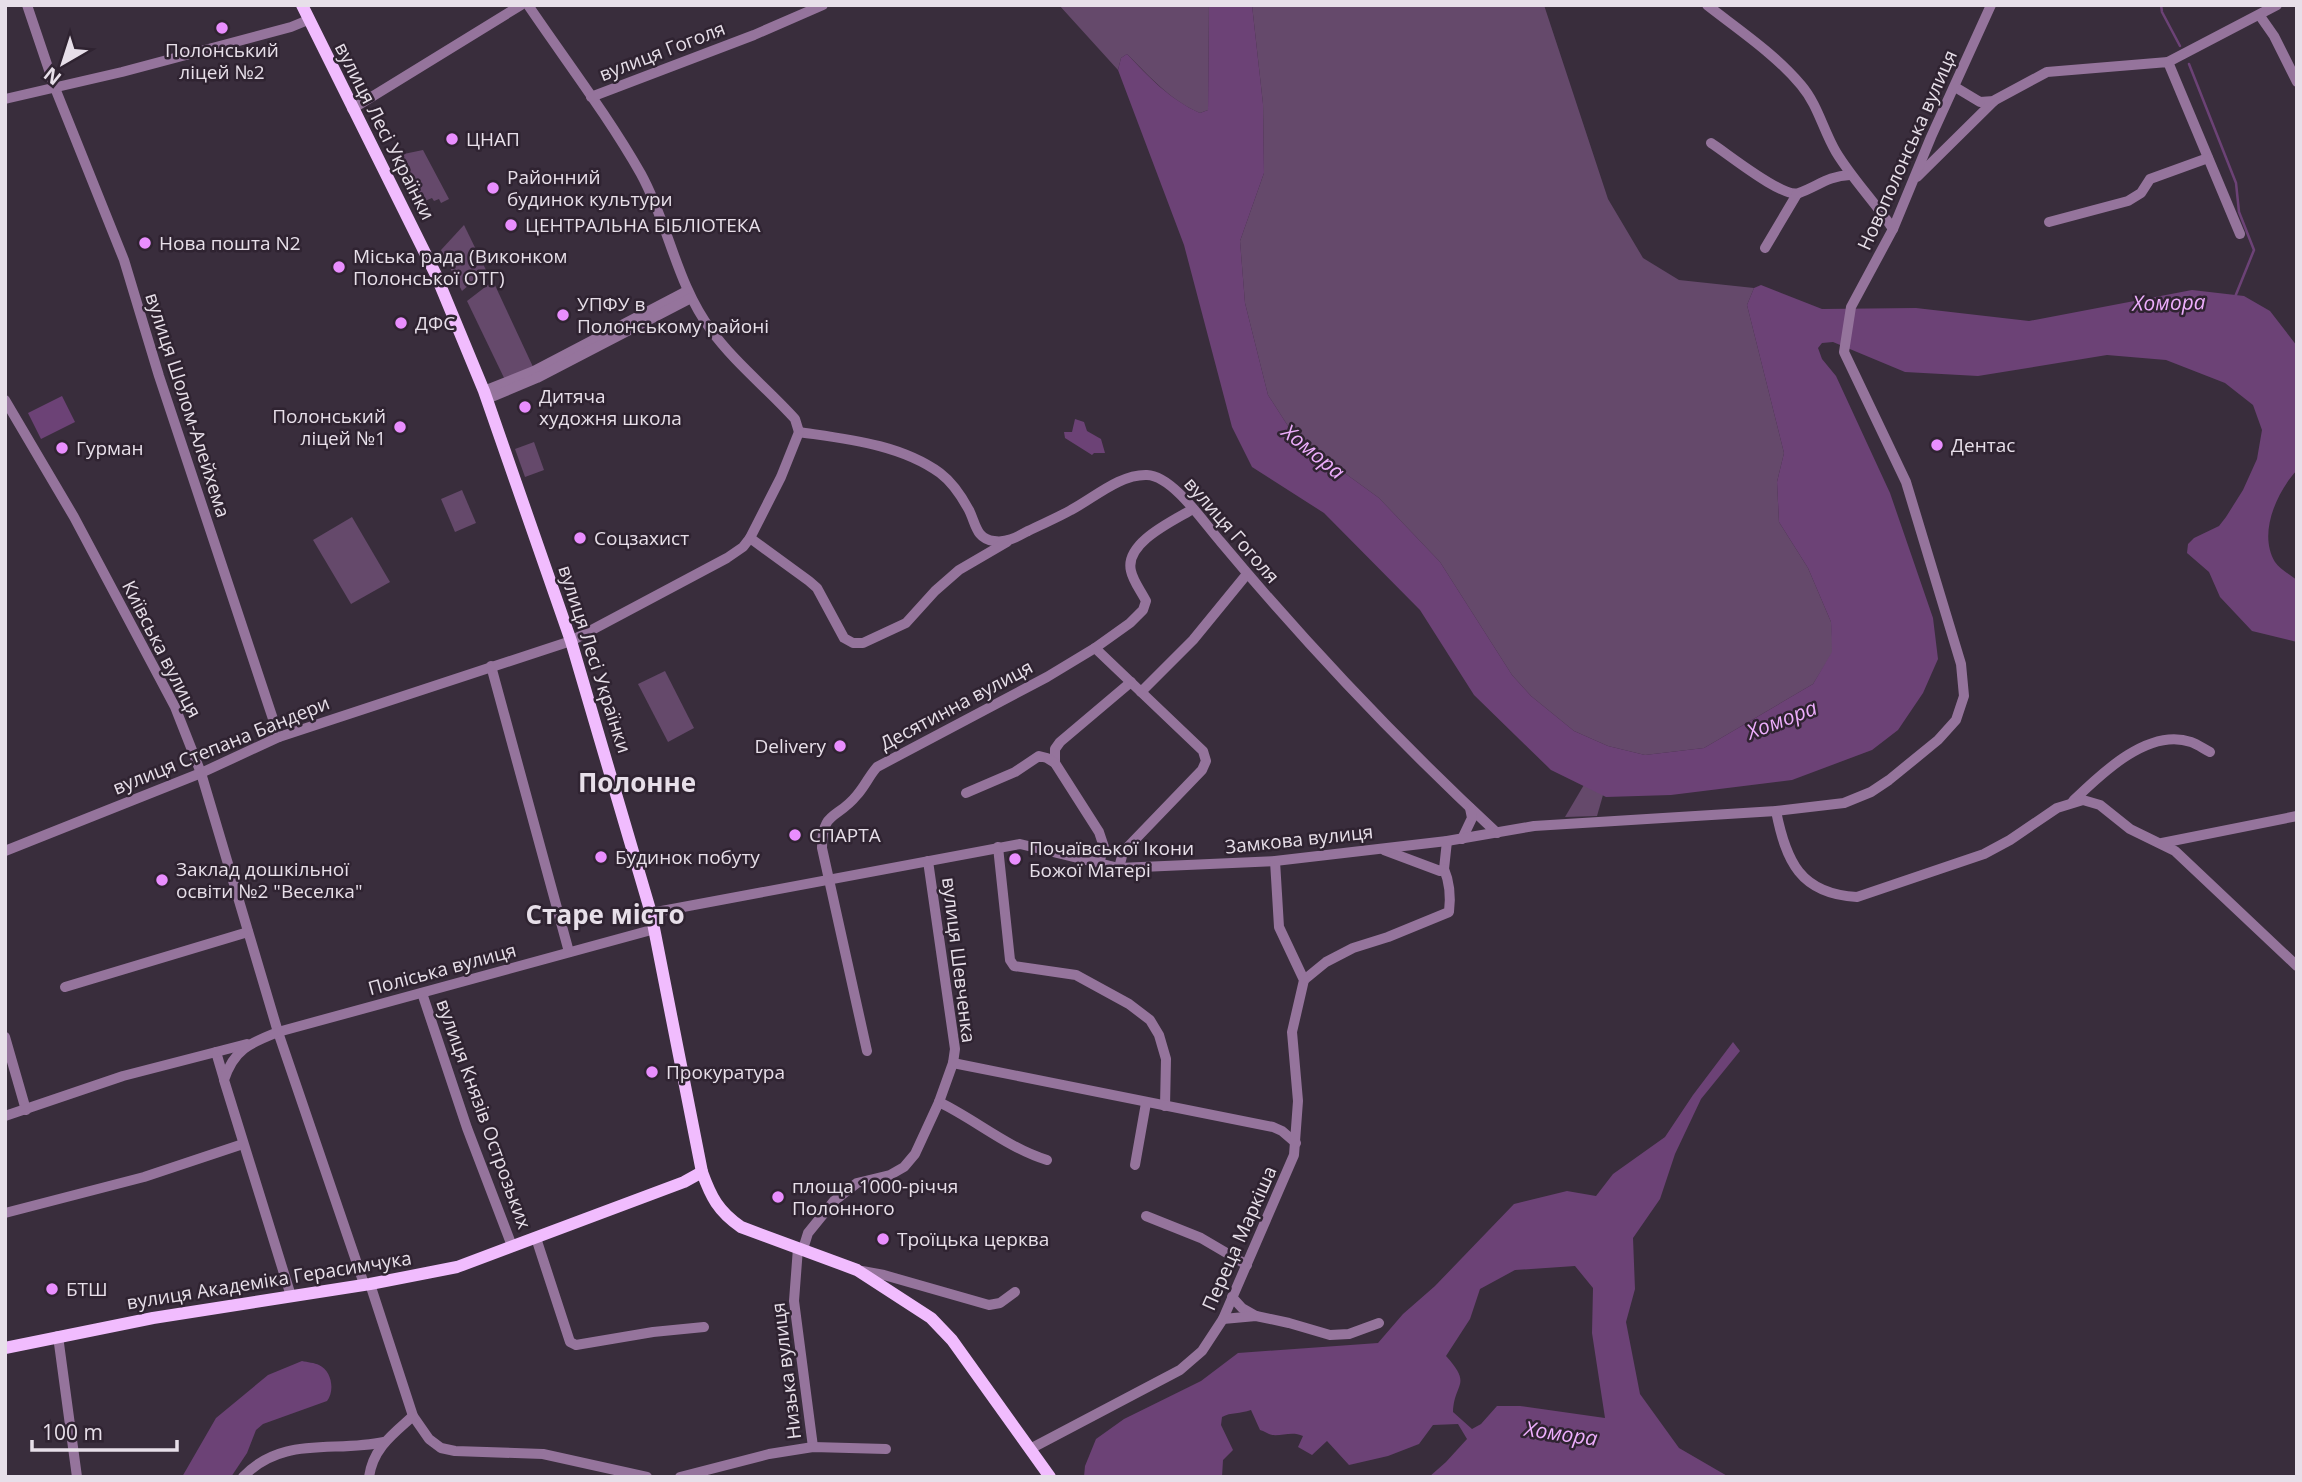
<svg xmlns="http://www.w3.org/2000/svg" width="2302" height="1482" viewBox="0 0 2302 1482" font-family="'Open Sans',sans-serif">
  <rect width="100%" height="100%" fill="#392d3c"/>
  <!-- green -->
  <g fill="#65496b">
    <path d="M 1059,5 L 1209,5 L 1208,110 L 1200,113 C 1170,100 1150,77 1127,54 L 1121,58 L 1118,70 Z"/>
    <path d="M 1252,5 L 1544,5 L 1608,199 L 1643,258 L 1679,280 L 1754,288 L 1747,305 L 1784,453 L 1777,482 L 1779,522 L 1808,568 L 1831,622 L 1833,652 L 1813,684 L 1704,748 L 1645,755 L 1608,746 L 1574,731 L 1531,696 L 1512,675 L 1440,562 L 1379,498 L 1295,437 L 1268,395 L 1245,303 L 1240,241 L 1264,173 L 1263,104 Z"/>
    <path d="M 423,150 L 449,199 L 441,203 L 439,199 L 434,201 L 432,198 L 425,201 L 422,197 L 416,200 L 394,156 Z"/>
    <path d="M 464,225 L 486,270 L 462,291 L 441,250 Z"/>
    <path d="M 493,281 L 534,369 L 506,382 L 467,301 Z"/>
    <path d="M 534,442 L 544,470 L 525,477 L 515,449 Z"/>
    <path d="M 462,490 L 476,523 L 455,532 L 441,499 Z"/>
    <path d="M 352,517 L 390,582 L 351,604 L 313,540 Z"/>
    <path d="M 665,671 L 694,728 L 668,742 L 638,684 Z"/>
    <path d="M 1588,778 L 1605,788 L 1597,816 L 1565,817 Z"/>
  </g>
  <!-- water -->
  <g fill="#6c4276" fill-rule="evenodd">
    <path d="M 1209,5 L 1252,5 L 1263,104 L 1264,173 L 1240,241 L 1245,303 L 1268,395 L 1295,437 L 1379,498 L 1440,562 L 1512,675 L 1531,696 L 1574,731 L 1608,746 L 1645,755 L 1704,748 L 1813,684 L 1832,652 L 1831,622 L 1808,568 L 1779,522 L 1777,482 L 1784,453 L 1747,305 L 1754,288 L 1761,285 L 1822,309 L 1916,308 L 2029,321 L 2192,290 L 2244,296 L 2270,311 L 2297,346 L 2297,470 C 2276,493 2258,534 2275,562 C 2280,569 2290,575 2297,580 L 2297,642 L 2252,631 L 2220,597 L 2209,572 L 2187,553 L 2188,544 L 2194,538 L 2219,526 L 2226,517 L 2243,490 L 2257,459 L 2262,430 L 2253,405 L 2225,383 L 2166,360 L 2107,355 L 1978,376 L 1905,372 L 1833,342 L 1822,343 L 1818,348 L 1822,359 L 1836,376 L 1890,493 L 1933,618 L 1938,659 L 1923,693 L 1898,730 L 1872,750 L 1792,780 L 1671,795 L 1606,797 L 1551,770 L 1474,695 L 1420,610 L 1324,513 L 1252,467 L 1232,427 L 1184,245 L 1118,70 L 1121,58 L 1127,54 C 1149,77 1169,99 1200,113 L 1208,110 Z"/>
    <path d="M 62,396 L 75,422 L 41,439 L 28,413 Z"/>
    <path d="M 1075,419 L 1084,422 L 1087,431 L 1101,439 L 1105,453 L 1094,453 L 1092,455 L 1065,438 L 1064,432 L 1072,432 Z"/>
    <path d="M 1733,1042 L 1740,1051 L 1701,1099 L 1675,1154 L 1660,1199 L 1633,1238 L 1635,1289 L 1626,1322 L 1640,1394 L 1679,1448 L 1729,1477 L 1429,1477 L 1446,1462 L 1467,1439 L 1458,1424 L 1433,1425 L 1419,1444 L 1388,1456 L 1349,1465 L 1327,1441 L 1312,1455 L 1298,1447 L 1303,1436 C 1292,1431 1283,1436 1272,1435 C 1268,1434 1264,1431 1260,1430 L 1251,1410 C 1240,1414 1231,1412 1222,1417 L 1221,1425 L 1233,1450 L 1223,1460 L 1222,1477 L 1084,1477 L 1085,1466 L 1096,1439 L 1124,1419 L 1201,1381 L 1238,1353 L 1378,1343 L 1403,1314 L 1435,1286 L 1514,1204 L 1567,1191 L 1596,1196 L 1613,1174 L 1665,1137 L 1693,1095 ZM 1575,1266 L 1593,1288 L 1592,1333 L 1605,1418 L 1520,1406 L 1497,1406 L 1481,1424 L 1472,1429 L 1453,1412 C 1454,1382 1473,1386 1446,1356 L 1470,1319 L 1480,1289 L 1515,1270 Z"/>
    <path d="M 302,1361 C 307,1362 315,1363 319,1365 C 332,1371 335,1391 327,1401 L 263,1424 L 256,1430 L 247,1453 L 231,1477 L 182,1477 L 216,1418 L 268,1375 Z"/>
  </g>
  <g fill="none" stroke-linecap="round" stroke-linejoin="round">
    <!-- stream -->
    <g stroke="#6c4276" stroke-width="2.5">
      <path d="M 2161,5 L 2162,12 L 2180,46"/>
      <path d="M 2189,64 L 2236,183 L 2239,212 L 2254,250 L 2235,297"/>
    </g>
    <!-- minor -->
    <g stroke="#95749c" stroke-width="10">
      <path d="M 27,5 L 55,88 L 124,260 L 159,376 L 279,737"/>
      <path d="M 528,5 C 566,61 608,116 641,174 C 669,225 676,283 711,330 C 735,363 768,389 795,419 L 799,432"/>
      <path d="M 1707,5 C 1739,30 1775,54 1801,85 C 1818,105 1823,130 1836,152 C 1853,180 1875,202 1893,229"/>
      <path d="M 2260,16 L 2274,36 L 2297,82"/>
      <path d="M 2168,62 L 2277,5"/>
      <path d="M 1955,87 L 1980,102 L 1994,101"/>
      <path d="M 591,97 L 754,35 L 823,5"/>
      <path d="M 5,99 L 122,72 L 291,27 L 308,20"/>
      <path d="M 352,109 L 521,5"/>
      <path d="M 1711,143 C 1727,153 1783,199 1799,193 C 1818,186 1828,176 1850,175"/>
      <path d="M 1917,177 L 1995,100 L 2047,72 L 2168,62 L 2240,234"/>
      <path d="M 2049,222 L 2128,201 L 2141,193 L 2150,179 L 2208,158"/>
      <path d="M 1765,248 L 1797,194"/>
      <path d="M 484,391 L 534,371 L 687,291"/>
      <path d="M 487,399 L 537,378 L 691,298"/>
      <path d="M 5,400 L 74,517 L 175,707 L 201,773 L 278,1032 L 364,1284"/>
      <path d="M 799,432 C 846,439 900,444 940,473 C 952,482 962,497 969,510 C 976,524 976,539 994,541 C 1007,543 1017,537 1028,531 C 1042,524 1057,518 1071,510 C 1094,498 1120,474 1147,475 C 1173,476 1204,523 1220,541 C 1306,644 1399,742 1497,833"/>
      <path d="M 750,538 L 809,581 L 817,588 L 844,638 L 853,643 L 863,643 L 906,623 L 935,591 L 959,570 L 1007,542"/>
      <path d="M 1095,648 L 1203,751 L 1206,761 L 1202,770 L 1123,852 L 1119,868"/>
      <path d="M 491,666 L 569,952"/>
      <path d="M 1141,692 L 1193,640 L 1247,574"/>
      <path d="M 1055,763 L 1055,749 L 1060,742 L 1131,682"/>
      <path d="M 966,793 L 1015,772 L 1039,756 L 1047,758 L 1055,763 L 1099,832 L 1104,847 L 1099,863"/>
      <path d="M 2073,801 C 2100,775 2148,727 2191,742 C 2197,744 2204,749 2210,752"/>
      <path d="M 1776,811 C 1786,861 1800,894 1857,897 L 1984,854 L 2010,840 L 2057,808 L 2083,800 L 2100,805 L 2130,829 L 2175,851 L 2297,966"/>
      <path d="M 1462,839 L 1472,818 L 1470,808"/>
      <path d="M 2162,843 L 2297,816"/>
      <path d="M 998,847 L 1010,960 L 1014,966 L 1076,975 L 1129,1004 L 1150,1020 L 1159,1035 L 1166,1059 L 1165,1106"/>
      <path d="M 1384,850 L 1440,871 L 1444,869 L 1447,841"/>
      <path d="M 5,851 L 201,773 L 279,737 L 571,641 L 727,558 L 743,547 L 750,538 L 781,477 L 799,432"/>
      <path d="M 651,913 L 1020,844 L 1119,868 L 1275,861 L 1447,841 L 1534,826 L 1776,811 L 1844,803 L 1871,792 L 1889,780 L 1938,740 L 1956,720 L 1964,696 L 1961,664 L 1906,482 L 1844,352 L 1851,307 L 1893,229 L 1931,137 L 1991,5"/>
      <path d="M 1304,980 L 1326,962 L 1353,948 L 1388,937 L 1449,912 C 1451,896 1450,883 1444,869"/>
      <path d="M 65,987 L 248,932"/>
      <path d="M 422,993 L 467,1128 L 512,1246"/>
      <path d="M 5,1037 L 26,1110"/>
      <path d="M 867,1051 L 822,848 C 822,810 837,820 857,795 C 865,786 869,776 877,767 L 1047,677 L 1095,648 L 1130,623 L 1143,610 L 1146,601 C 1141,591 1133,581 1131,571 C 1124,543 1173,521 1193,509"/>
      <path d="M 216,1052 L 224,1079"/>
      <path d="M 953,1063 L 1273,1127 L 1282,1131 L 1296,1143"/>
      <path d="M 939,1102 C 976,1120 1008,1148 1047,1160"/>
      <path d="M 5,1116 L 123,1076 L 247,1044"/>
      <path d="M 1135,1165 L 1146,1103"/>
      <path d="M 5,1213 L 144,1177 L 243,1144"/>
      <path d="M 1146,1216 L 1201,1238 L 1247,1265"/>
      <path d="M 536,1238 L 570,1342 L 576,1345 L 653,1332 L 704,1327"/>
      <path d="M 798,1248 L 794,1301 L 813,1447"/>
      <path d="M 803,1249 L 808,1233 L 834,1201 L 857,1183 L 890,1175 L 904,1167 L 915,1154 L 939,1102 L 953,1063 L 955,1049 L 951,1021 L 928,861"/>
      <path d="M 862,1271 L 884,1275 L 989,1305 L 1000,1303 L 1015,1292"/>
      <path d="M 370,1284 L 413,1416 L 429,1439 L 441,1448 L 455,1451 L 543,1454 L 647,1477"/>
      <path d="M 291,1296 L 224,1080 C 234,1049 250,1043 278,1032 L 655,929"/>
      <path d="M 1232,1297 L 1242,1308 L 1256,1316"/>
      <path d="M 1223,1319 L 1256,1316 L 1289,1323 L 1330,1335 L 1349,1334 L 1379,1323"/>
      <path d="M 58,1336 L 77,1477"/>
      <path d="M 1030,1449 L 1180,1370 L 1202,1351 L 1223,1319 L 1294,1155 L 1298,1101 L 1292,1032 L 1304,980 L 1279,927 L 1275,861"/>
      <path d="M 243,1477 C 282,1435 334,1453 384,1442"/>
      <path d="M 369,1477 C 373,1448 393,1434 413,1416"/>
      <path d="M 680,1477 L 769,1454 L 813,1447 L 886,1449"/>
    </g>
    <!-- major -->
    <g stroke="#f1bcfe" stroke-width="12">
      <path d="M 302,5 L 436,275 L 484,391 L 571,641 L 651,913 L 702,1172 C 711,1197 718,1211 741,1227 L 857,1270 L 931,1318 L 952,1340 L 1050,1477"/>
      <path d="M 5,1348 L 153,1318 L 370,1284 L 457,1267 L 684,1182 L 702,1172"/>
    </g>
  </g>
  <!-- markers -->
  <g fill="#e98efe" stroke="#2f2331" stroke-width="2.5">
    <circle cx="222" cy="28" r="7"/>
    <circle cx="452" cy="139" r="7"/>
    <circle cx="493" cy="188" r="7"/>
    <circle cx="511" cy="225" r="7"/>
    <circle cx="145" cy="243" r="7"/>
    <circle cx="339" cy="267" r="7"/>
    <circle cx="563" cy="315" r="7"/>
    <circle cx="401" cy="323" r="7"/>
    <circle cx="525" cy="407" r="7"/>
    <circle cx="400" cy="427" r="7"/>
    <circle cx="1937" cy="445" r="7"/>
    <circle cx="62" cy="448" r="7"/>
    <circle cx="580" cy="538" r="7"/>
    <circle cx="840" cy="746" r="7"/>
    <circle cx="795" cy="835" r="7"/>
    <circle cx="601" cy="857" r="7"/>
    <circle cx="1015" cy="859" r="7"/>
    <circle cx="162" cy="880" r="7"/>
    <circle cx="652" cy="1072" r="7"/>
    <circle cx="778" cy="1197" r="7"/>
    <circle cx="883" cy="1239" r="7"/>
    <circle cx="52" cy="1289" r="7"/>
  </g>
  <g text-anchor="middle" stroke-width="5" stroke-linejoin="round" paint-order="stroke">
    <!-- poi labels -->
    <g font-size="19" fill="#e7dfe9" stroke="#2f2331" text-anchor="start">
      <text x="222" y="57" text-anchor="middle">Полонський<tspan x="222" dy="22">ліцей №2</tspan></text>
      <text x="466" y="146">ЦНАП</text>
      <text x="507" y="184">Районний<tspan x="507" dy="22">будинок культури</tspan></text>
      <text x="525" y="232">ЦЕНТРАЛЬНА БІБЛІОТЕКА</text>
      <text x="159" y="250">Нова пошта N2</text>
      <text x="353" y="263">Міська рада (Виконком<tspan x="353" dy="22">Полонської ОТГ)</tspan></text>
      <text x="577" y="311">УПФУ в<tspan x="577" dy="22">Полонському районі</tspan></text>
      <text x="415" y="330">ДФС</text>
      <text x="539" y="403">Дитяча<tspan x="539" dy="22">художня школа</tspan></text>
      <text x="386" y="423" text-anchor="end">Полонський<tspan x="386" dy="22">ліцей №1</tspan></text>
      <text x="1951" y="452">Дентас</text>
      <text x="76" y="455">Гурман</text>
      <text x="594" y="545">Соцзахист</text>
      <text x="826" y="753" text-anchor="end">Delivery</text>
      <text x="809" y="842">СПАРТА</text>
      <text x="1029" y="855">Почаївської Ікони<tspan x="1029" dy="22">Божої Матері</tspan></text>
      <text x="615" y="864">Будинок побуту</text>
      <text x="176" y="876">Заклад дошкільної<tspan x="176" dy="22">освіти №2 "Веселка"</tspan></text>
      <text x="666" y="1079">Прокуратура</text>
      <text x="792" y="1193">площа 1000-річчя<tspan x="792" dy="22">Полонного</tspan></text>
      <text x="897" y="1246">Троїцька церква</text>
      <text x="66" y="1296">БТШ</text>
    </g>
    <!-- street labels -->
    <g font-size="19" fill="#e7dfe9" stroke="#2f2331">
      <text transform="translate(662 51) rotate(-21)" y="7">вулиця Гоголя</text>
      <text transform="translate(385 131) rotate(63)" y="7">вулиця Лесі Українки</text>
      <text transform="translate(1907 150) rotate(-66)" y="7">Новополонська вулиця</text>
      <text transform="translate(188 405) rotate(72)" y="7">вулиця Шолом-Алейхема</text>
      <text transform="translate(1232 530) rotate(49)" y="7">вулиця Гоголя</text>
      <text transform="translate(162 649) rotate(63)" y="7">Київська вулиця</text>
      <text transform="translate(595 659) rotate(72)" y="7">вулиця Лесі Українки</text>
      <text transform="translate(956 705) rotate(-28)" y="7">Десятинна вулиця</text>
      <text transform="translate(221 745) rotate(-22)" y="7">вулиця Степана Бандери</text>
      <text transform="translate(1299 839) rotate(-6)" y="7">Замкова вулиця</text>
      <text transform="translate(959 960) rotate(83)" y="7">вулиця Шевченка</text>
      <text transform="translate(442 969) rotate(-15)" y="7">Поліська вулиця</text>
      <text transform="translate(484 1114) rotate(70)" y="7">вулиця Князів Острозьких</text>
      <text transform="translate(1239 1238) rotate(-66)" y="7">Переца Маркіша</text>
      <text transform="translate(269 1280) rotate(-9)" y="7">вулиця Академіка Герасимчука</text>
      <text transform="translate(786 1371) rotate(-97)" y="7">Низька вулиця</text>
    </g>
    <!-- water labels -->
    <g font-size="21" font-style="italic" fill="#edaefc" stroke="#2f2331">
      <text transform="translate(2169 303) rotate(-1)" y="7">Хомора</text>
      <text transform="translate(1313 452) rotate(39)" y="7">Хомора</text>
      <text transform="translate(1782 720) rotate(-21)" y="7">Хомора</text>
      <text transform="translate(1561 1434) rotate(8)" y="7">Хомора</text>
    </g>
    <!-- district labels -->
    <g font-size="26" font-weight="bold" fill="#e7dfe9" stroke="#2f2331">
      <text x="637" y="792">Полонне</text>
      <text x="605" y="924">Старе місто</text>
    </g>
  </g>
  <!-- border -->
  <rect width="2302" height="1482" fill="none" stroke="#e7dfe9" stroke-width="14"/>
  <!-- north arrow -->
  <g transform="translate(63 63) rotate(219)" stroke="#2f2331" stroke-width="5" paint-order="stroke">
  <path d="M0-5L12 26L0 18L-12 26Z" fill="#e7dfe9"/>
  <text y="-10" font-size="19" font-weight="bold" text-anchor="middle" fill="#e7dfe9">N</text>
  </g>
  <!-- scale -->
  <path d="M32 1440v10h145v-10" fill="none" stroke="#e7dfe9" stroke-width="3.5"/>
  <text x="42" y="1440" font-size="21" fill="#e7dfe9" stroke="#2f2331" stroke-width="5" paint-order="stroke">100 m</text>
</svg>
